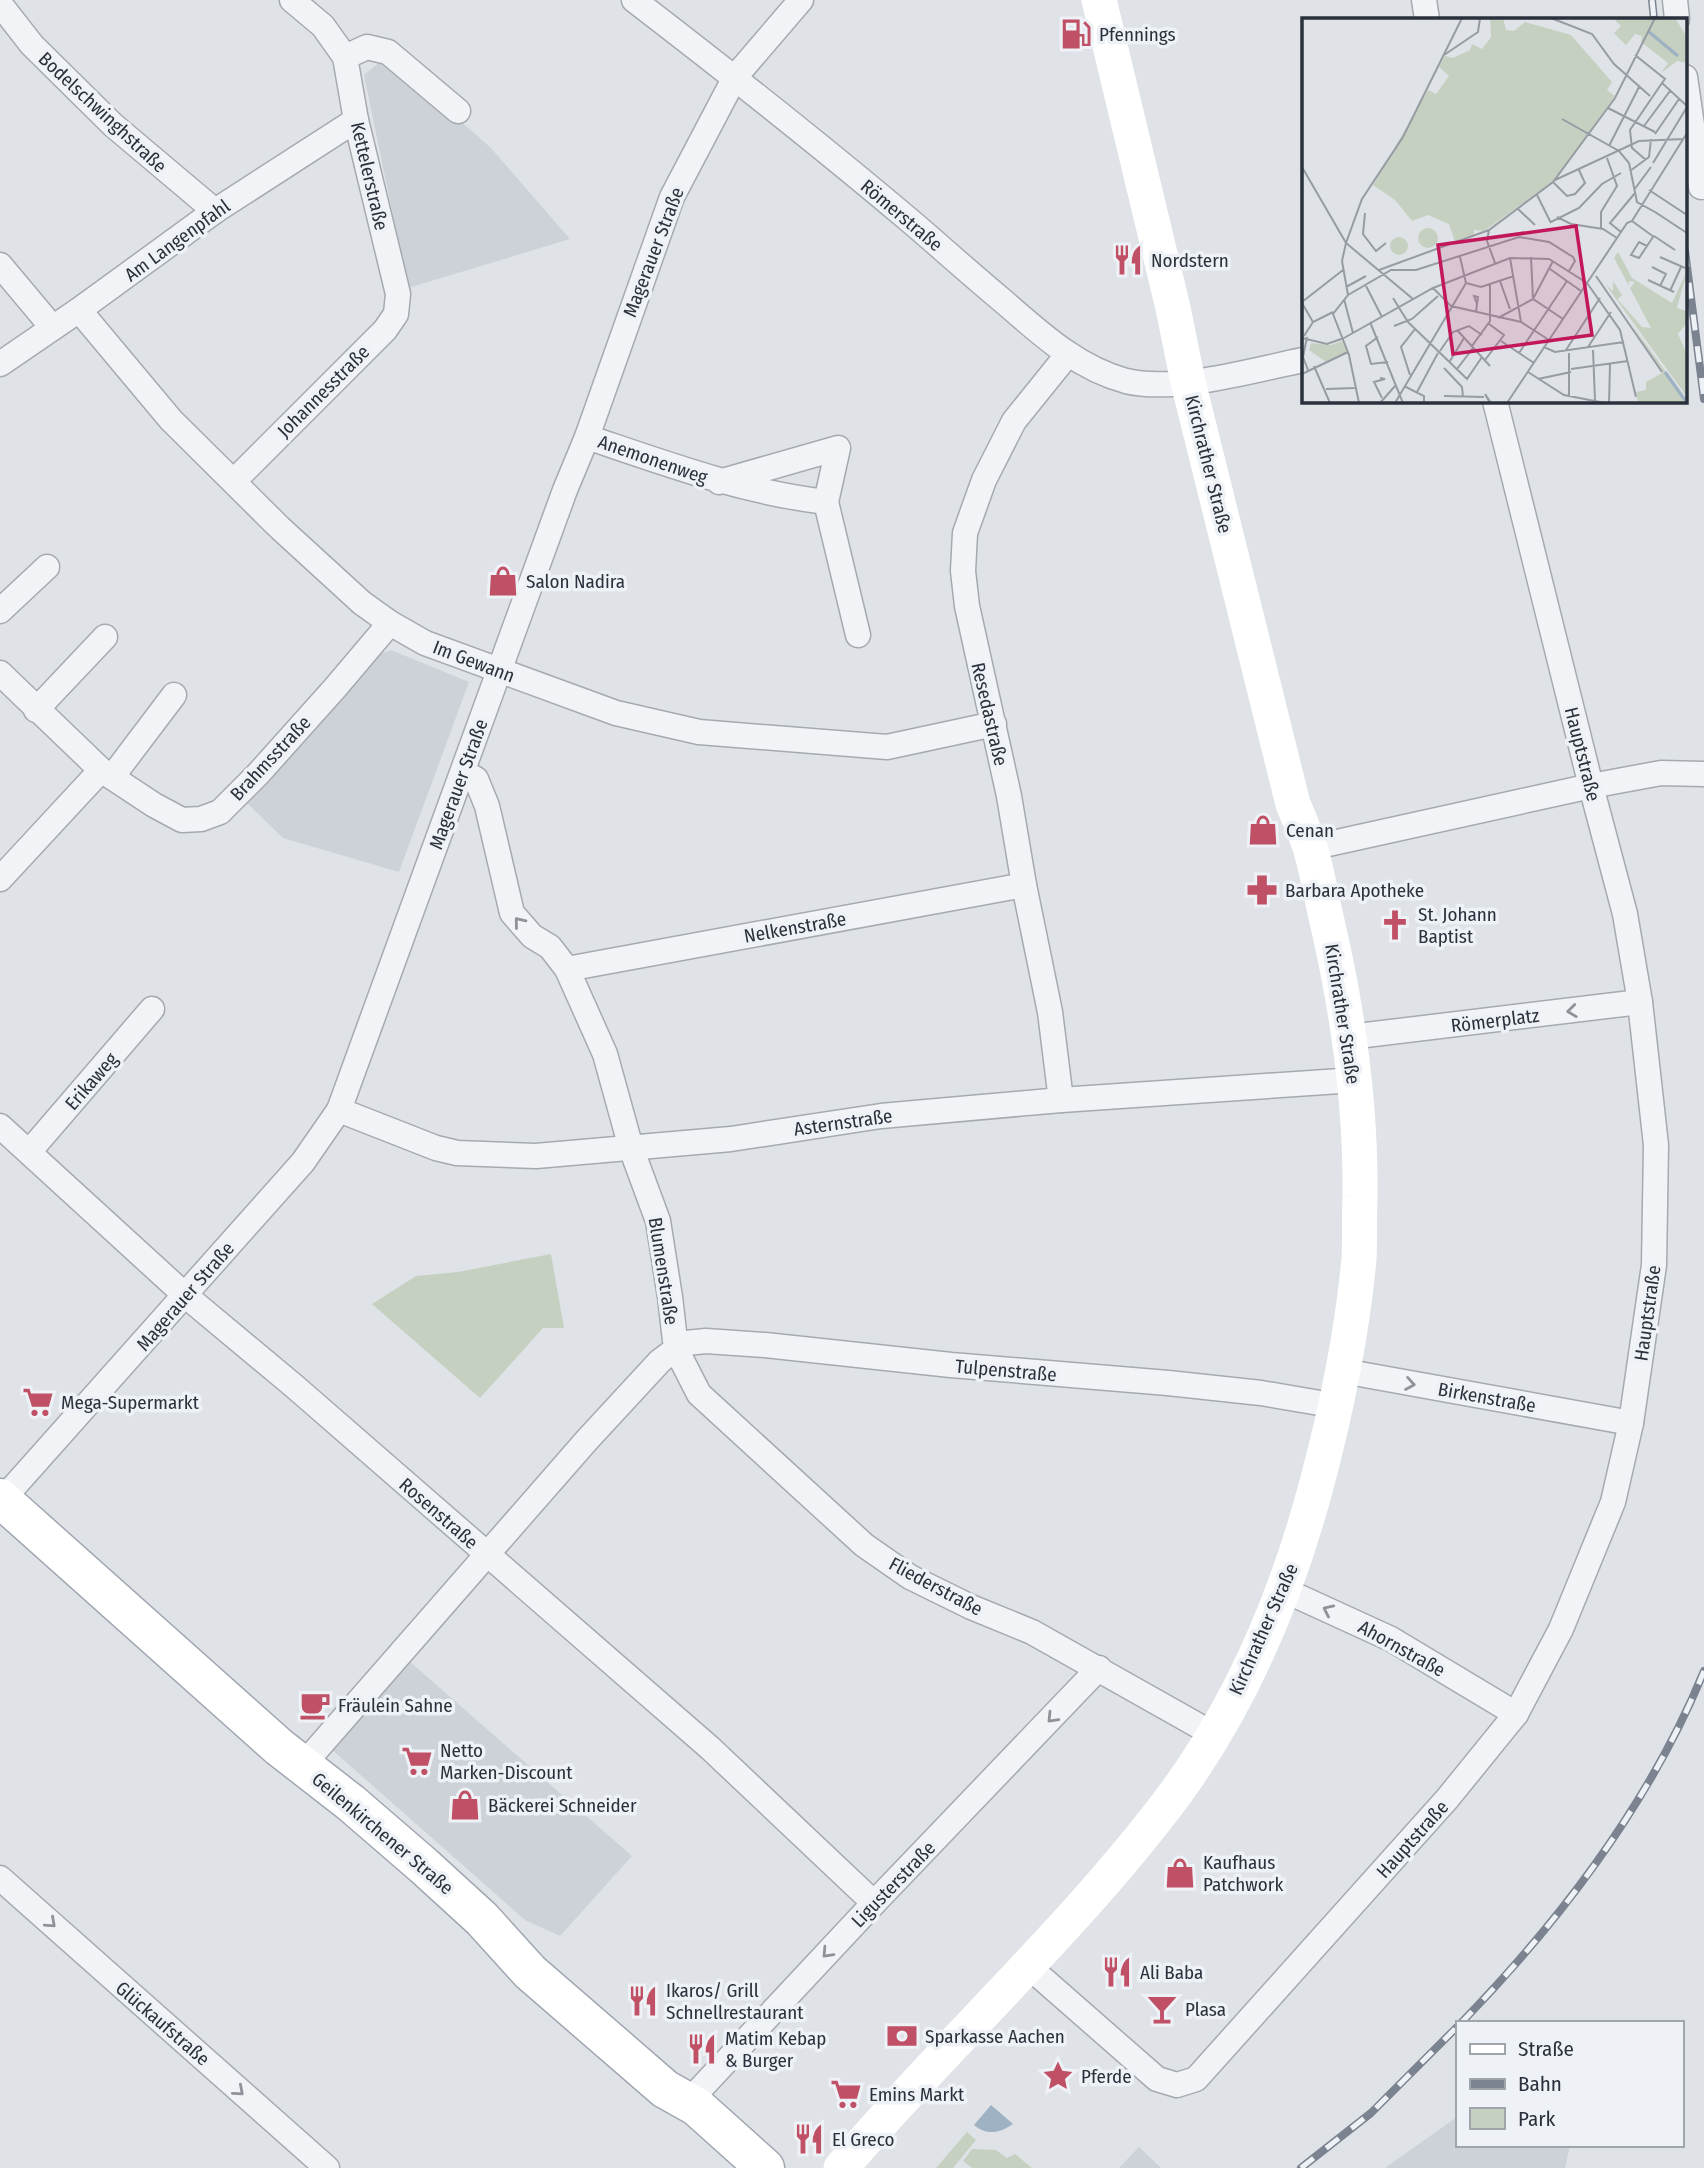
<svg xmlns="http://www.w3.org/2000/svg" width="1704" height="2168" viewBox="0 0 1704 2168" font-family="'Fira Sans Condensed',sans-serif">
  <rect width="100%" height="100%" fill="#dfe3e7"/>
  <!-- built -->
  <g fill="#cdd2d8">
    <path d="M 387,56 L 491,148 L 570,239 L 408,288 L 364,75 Z"/>
    <path d="M 391,650 L 469,682 L 399,872 L 283,838 L 247,803 L 374,656 Z"/>
    <path d="M 409,1661 L 632,1856 L 560,1936 L 525,1920 L 330,1748 Z"/>
    <path d="M 1457,2117 L 1457,2145 L 1570,2145 L 1565,2168 L 1385,2168 Z"/>
    <path d="M 1139,2147 L 1161,2168 L 1119,2168 Z"/>
  </g>
  <!-- green -->
  <g fill="#c6d0c1">
    <path d="M 551,1254 L 564,1328 L 543,1328 L 480,1398 L 372,1304 L 416,1276 L 458,1272 Z"/>
    <path d="M 967,2132 L 976,2140 L 953,2168 L 936,2168 Z"/>
    <path d="M 972,2149 L 996,2150 L 1007,2158 L 1015,2154 L 1032,2168 L 972,2168 L 963,2161 Z"/>
  </g>
  <!-- water -->
  <path fill="#9eb2c3" d="M 991,2105 L 1013,2124 C 1000,2133 987,2136 974,2125 Z"/>
  <g fill="none" stroke-linecap="round" stroke-linejoin="round">
    <!-- minor casing -->
    <g stroke="#a5aab0" stroke-width="27">
      <g id="minor">
        <path d="M 634,0 C 729,73 823,147 915,225 C 944,250 973,276 1003,301 C 1040,333 1077,368 1126,381 C 1176,393 1253,370 1303,360"/>
        <path d="M 1424,0 L 1427,19"/>
        <path d="M 1675,0 L 1677,19"/>
        <path d="M 0,4 L 32,45 L 113,125 L 215,211"/>
        <path d="M 345,57 L 367,47 L 388,52 L 458,111"/>
        <path d="M 1685,77 L 1701,187"/>
        <path d="M 0,265 L 52,327"/>
        <path d="M 79,310 L 171,420 L 280,528 L 362,603 L 390,623 L 425,643 L 616,713 L 699,732 L 887,747 L 994,724"/>
        <path d="M 0,364 L 79,310 L 215,211 L 356,120"/>
        <path d="M 587,437 C 667,464 742,492 826,502 L 838,448 L 719,482"/>
        <path d="M 234,481 L 385,330 L 396,314 L 398,294 L 356,120 L 345,57 L 323,26 L 292,0"/>
        <path d="M 826,502 L 858,635"/>
        <path d="M 0,611 L 47,567"/>
        <path d="M 0,673 L 101,770 L 154,805 L 182,820 L 201,819 L 220,812 L 258,774 L 335,688 L 390,623"/>
        <path d="M 36,710 L 105,637"/>
        <path d="M 112,777 L 174,695"/>
        <path d="M 1310,848 L 1591,786 L 1661,773 L 1704,774"/>
        <path d="M 0,879 L 101,770"/>
        <path d="M 567,969 L 1024,885"/>
        <path d="M 1349,1037 L 1640,1002"/>
        <path d="M 1061,1100 L 1050,1012 L 1024,885 L 1009,796 L 967,606 L 963,571 L 965,533 L 984,480 L 1014,421 L 1068,354"/>
        <path d="M 339,1110 L 436,1148 L 457,1153 L 536,1156 L 731,1139 L 881,1116 L 1061,1100 L 1355,1080"/>
        <path d="M 0,1126 L 186,1296 L 294,1386 L 710,1748 L 874,1903"/>
        <path d="M 29,1152 L 152,1009"/>
        <path d="M 1343,1371 L 1631,1423"/>
        <path d="M 2,1500 L 303,1162 L 339,1110 L 565,490 L 587,437 L 672,197 L 735,77 L 801,0"/>
        <path d="M 1284,1590 L 1391,1639 L 1516,1714"/>
        <path d="M 1213,1734 L 1032,1632 L 971,1607 L 910,1577 L 864,1545 L 699,1394 L 676,1349 L 686,1343 L 706,1341 L 765,1345 L 951,1365 L 1168,1383 L 1261,1393 L 1337,1406"/>
        <path d="M 303,1765 L 587,1440 L 660,1361 L 676,1349 L 670,1297 L 658,1221 L 631,1148 L 605,1054 L 567,969 L 550,947 L 532,936 L 512,913 L 487,806 L 476,779 L 463,772"/>
        <path d="M 0,1878 L 327,2168"/>
        <path d="M 1028,1966 L 1157,2079 L 1177,2085 L 1196,2079 L 1447,1799 L 1516,1714 L 1561,1629 L 1613,1502 L 1631,1423 L 1654,1265 L 1656,1145 L 1640,1002 L 1625,914 L 1591,786 L 1495,401"/>
        <path d="M 689,2101 L 874,1903 L 1099,1668"/>
      </g>
    </g>
    <!-- primary casing -->
    <g stroke="#a0a7b1" stroke-width="41">
      <path id="primary" d="M 0,1498 L 279,1747 L 351,1803 L 424,1866 L 482,1919 L 530,1972 L 665,2089 L 697,2107 L 765,2168"/>
    </g>
    <!-- minor -->
    <use href="#minor" stroke="#f1f3f6" stroke-width="24"/>
    <!-- secondary -->
    <path stroke="#fff" stroke-width="35" d="M 841,2168 C 949,2041 1075,1928 1175,1794 C 1243,1701 1289,1590 1318,1479 C 1337,1407 1352,1334 1359,1259 C 1360,1239 1359,1218 1360,1197 C 1361,1107 1349,1018 1329,930 C 1322,902 1318,874 1310,847 C 1305,832 1299,818 1293,804 L 1188,382 L 1173,308 L 1099,0"/>
    <!-- primary -->
    <use href="#primary" stroke="#fff" stroke-width="38"/>
    <!-- rail casing -->
    <g stroke="#7a838f" stroke-width="8">
      <g id="rail">
        <path d="M 1652,0 L 1654,19"/>
        <path d="M 1685,251 L 1704,399"/>
        <path d="M 1461,2023 C 1560,1921 1650,1803 1704,1671"/>
        <path d="M 1301,2168 L 1371,2113 L 1457,2027"/>
      </g>
    </g>
    <!-- rail -->
    <use href="#rail" stroke="#eef1f5" stroke-width="5" stroke-dasharray="16" stroke-linecap="butt"/>
  </g>
  <!-- one-way arrows -->
  <defs><path id="oneway-chevron" d="M-2-3.5L2.5 0L-2 3.5" fill="none" stroke-width="1.6" stroke-linecap="round" stroke-linejoin="round" transform="scale(1.75)"/></defs>
  <g stroke="#8e9299">
    <use href="#oneway-chevron" transform="translate(519 922) rotate(-129)"/>
    <use href="#oneway-chevron" transform="translate(1572 1011) rotate(173)"/>
    <use href="#oneway-chevron" transform="translate(1410 1384) rotate(10)"/>
    <use href="#oneway-chevron" transform="translate(1328 1610) rotate(-155)"/>
    <use href="#oneway-chevron" transform="translate(1052 1718) rotate(134)"/>
    <use href="#oneway-chevron" transform="translate(51 1923) rotate(42)"/>
    <use href="#oneway-chevron" transform="translate(827 1953) rotate(133)"/>
    <use href="#oneway-chevron" transform="translate(239 2091) rotate(41)"/>
  </g>
  <!-- icons -->
  <defs>
    <g id="fuel-bare" transform="scale(2.415)"><path d="M-5.5-6h7V0h2V4h1.3V-2.5L3-4.5l.8-.8L6-3V5H2.5V1h-1V6h-7ZM-4.2-4.7v3.2H.2V-4.7Z" fill="#c05066" stroke="#eef1f5" stroke-width="2.5" paint-order="stroke"/></g>
    <g id="restaurant-bare" transform="scale(2.415)"><path d="M-5-6h1v4h1v-4h1v4h1v-4h1v5L-1.5 .5V6h-2V.5L-5-1ZM5-6V6H3V1.5H1.5Q1.5-4 5-6Z" fill="#c05066" stroke="#eef1f5" stroke-width="2.5" paint-order="stroke"/></g>
    <g id="shop-bare" transform="scale(2.415)"><path d="M-5-2.5h2.3a2.7 3.5 0 0 1 5.4 0H5L5.5 6h-11ZM-1.5-2.5h3a1.5 2.3 0 0 0-3 0Z" fill="#c05066" stroke="#eef1f5" stroke-width="2.5" paint-order="stroke"/></g>
    <g id="pharmacy-bare" transform="scale(2.415)"><path d="M-2-6h4v4h4v4h-4v4h-4v-4h-4v-4h4Z" fill="#c05066" stroke="#eef1f5" stroke-width="2.5" paint-order="stroke"/></g>
    <g id="church-bare" transform="scale(2.415)"><path d="M-1.2-6h2.4v3.5h3.3v2.4h-3.3V6h-2.4V-.1h-3.3v-2.4h3.3Z" fill="#c05066" stroke="#eef1f5" stroke-width="2.5" paint-order="stroke"/></g>
    <g id="supermarket-bare" transform="scale(2.415)"><path d="M-6-5.5h2.5l.6 2H6L4.5 2H-2.5L-4.4-4H-6ZM-1.5 3.2a1.3 1.3 0 1 0 .1 0ZM3 3.2a1.3 1.3 0 1 0 .1 0Z" fill="#c05066" stroke="#eef1f5" stroke-width="2.5" paint-order="stroke"/></g>
    <g id="cafe-bare" transform="scale(2.415)"><path d="M-5.5-4.5H6V0H3Q3 3.5 0 3.5H-2.5Q-5.5 3.5-5.5 0ZM3-3.2v2h1.7v-2ZM-6 4.5H4V6H-6Z" fill="#c05066" stroke="#eef1f5" stroke-width="2.5" paint-order="stroke"/></g>
    <g id="bar-bare" transform="scale(2.415)"><path d="M-6-5H6L.8 .8V4.5H3.5V6h-7V4.5H-.8V.8Z" fill="#c05066" stroke="#eef1f5" stroke-width="2.5" paint-order="stroke"/></g>
    <g id="bank-bare" transform="scale(2.415)"><path d="M-6-4H6V4H-6ZM0-2.3a2.3 2.3 0 1 0 0 4.6a2.3 2.3 0 1 0 0-4.6Z" fill="#c05066" stroke="#eef1f5" stroke-width="2.5" paint-order="stroke"/></g>
    <g id="sight-bare" transform="scale(2.415)"><path d="M0-6L1.8-2.2L6-1.7L2.9 1.2L3.7 5.4L0 3.3L-3.7 5.4L-2.9 1.2L-6-1.7L-1.8-2.2Z" fill="#c05066" stroke="#eef1f5" stroke-width="2.5" paint-order="stroke"/></g>
  </defs>
  <g fill-rule="evenodd">
    <use href="#fuel-bare" x="1076" y="34"/>
    <use href="#restaurant-bare" x="1128" y="260"/>
    <use href="#shop-bare" x="503" y="581"/>
    <use href="#shop-bare" x="1263" y="830"/>
    <use href="#pharmacy-bare" x="1262" y="890"/>
    <use href="#church-bare" x="1395" y="925"/>
    <use href="#supermarket-bare" x="38" y="1402"/>
    <use href="#cafe-bare" x="315" y="1705"/>
    <use href="#supermarket-bare" x="417" y="1761"/>
    <use href="#shop-bare" x="465" y="1805"/>
    <use href="#shop-bare" x="1180" y="1873"/>
    <use href="#restaurant-bare" x="1117" y="1972"/>
    <use href="#restaurant-bare" x="643" y="2001"/>
    <use href="#bar-bare" x="1162" y="2009"/>
    <use href="#bank-bare" x="902" y="2036"/>
    <use href="#restaurant-bare" x="702" y="2049"/>
    <use href="#sight-bare" x="1058" y="2076"/>
    <use href="#supermarket-bare" x="846" y="2094"/>
    <use href="#restaurant-bare" x="809" y="2139"/>
  </g>
  <g text-anchor="middle" stroke-width="7" stroke-linejoin="round" paint-order="stroke">
    <!-- poi labels -->
    <g font-size="19" fill="#2a313c" stroke="#eef1f5" text-anchor="start">
      <text x="1099" y="41">Pfennings</text>
      <text x="1151" y="267">Nordstern</text>
      <text x="526" y="588">Salon Nadira</text>
      <text x="1286" y="837">Cenan</text>
      <text x="1285" y="897">Barbara Apotheke</text>
      <text x="1418" y="921">St. Johann<tspan x="1418" dy="22">Baptist</tspan></text>
      <text x="61" y="1409">Mega-Supermarkt</text>
      <text x="338" y="1712">Fräulein Sahne</text>
      <text x="440" y="1757">Netto<tspan x="440" dy="22">Marken-Discount</tspan></text>
      <text x="488" y="1812">Bäckerei Schneider</text>
      <text x="1203" y="1869">Kaufhaus<tspan x="1203" dy="22">Patchwork</tspan></text>
      <text x="1140" y="1979">Ali Baba</text>
      <text x="666" y="1997">Ikaros/ Grill<tspan x="666" dy="22">Schnellrestaurant</tspan></text>
      <text x="1185" y="2016">Plasa</text>
      <text x="925" y="2043">Sparkasse Aachen</text>
      <text x="725" y="2045">Matim Kebap<tspan x="725" dy="22">&amp; Burger</tspan></text>
      <text x="1081" y="2083">Pferde</text>
      <text x="869" y="2101">Emins Markt</text>
      <text x="832" y="2146">El Greco</text>
    </g>
    <!-- street labels -->
    <g font-size="19" fill="#2a313c" stroke="#eef1f5">
      <text transform="translate(103 112) rotate(43)" y="7">Bodelschwinghstraße</text>
      <text transform="translate(370 176) rotate(77)" y="7">Kettelerstraße</text>
      <text transform="translate(902 215) rotate(40)" y="7">Römerstraße</text>
      <text transform="translate(177 240) rotate(-36)" y="7">Am Langenpfahl</text>
      <text transform="translate(653 252) rotate(-69)" y="7">Magerauer Straße</text>
      <text transform="translate(323 391) rotate(-45)" y="7">Johannesstraße</text>
      <text transform="translate(653 459) rotate(19)" y="7">Anemonenweg</text>
      <text transform="translate(1209 464) rotate(76)" y="7">Kirchrather Straße</text>
      <text transform="translate(474 661) rotate(21)" y="7">Im Gewann</text>
      <text transform="translate(990 714) rotate(77)" y="7">Resedastraße</text>
      <text transform="translate(1583 754) rotate(76)" y="7">Hauptstraße</text>
      <text transform="translate(270 758) rotate(-47)" y="7">Brahmsstraße</text>
      <text transform="translate(458 784) rotate(-70)" y="7">Magerauer Straße</text>
      <text transform="translate(795 927) rotate(-10)" y="7">Nelkenstraße</text>
      <text transform="translate(1343 1014) rotate(81)" y="7">Kirchrather Straße</text>
      <text transform="translate(1495 1020) rotate(-7)" y="7">Römerplatz</text>
      <text transform="translate(91 1081) rotate(-49)" y="7">Erikaweg</text>
      <text transform="translate(843 1122) rotate(-8)" y="7">Asternstraße</text>
      <text transform="translate(664 1271) rotate(81)" y="7">Blumenstraße</text>
      <text transform="translate(185 1296) rotate(-49)" y="7">Magerauer Straße</text>
      <text transform="translate(1647 1313) rotate(-82)" y="7">Hauptstraße</text>
      <text transform="translate(1006 1370) rotate(5)" y="7">Tulpenstraße</text>
      <text transform="translate(1487 1397) rotate(10)" y="7">Birkenstraße</text>
      <text transform="translate(439 1513) rotate(41)" y="7">Rosenstraße</text>
      <text transform="translate(936 1586) rotate(28)" y="7">Fliederstraße</text>
      <text transform="translate(1263 1629) rotate(-66)" y="7">Kirchrather Straße</text>
      <text transform="translate(1402 1648) rotate(29)" y="7">Ahornstraße</text>
      <text transform="translate(383 1833) rotate(40)" y="7">Geilenkirchener Straße</text>
      <text transform="translate(1412 1839) rotate(-48)" y="7">Hauptstraße</text>
      <text transform="translate(893 1884) rotate(-46)" y="7">Ligusterstraße</text>
      <text transform="translate(163 2023) rotate(41)" y="7">Glückaufstraße</text>
    </g>
  </g>
  <!-- overview -->
  <g transform="translate(1302 18)">
    <rect width="385" height="385" fill="#dfe3e7"/>
    <path d="M 188,0 L 201,0 L 204,12 L 212,13 L 223,4 L 269,17 L 310,64 L 305,72 L 313,78 L 252,163 L 182,213 L 172,212 L 172,218 L 153,224 L 147,206 L 126,197 L 110,203 L 93,182 L 71,167 L 126,72 L 134,76 L 147,58 L 137,49 L 143,38 L 151,40 L 168,32 L 170,26 L 180,31 L 189,19 ZM 311,0 L 373,0 L 385,19 L 385,45 L 375,43 L 359,55 L 366,45 L 339,24 L 340,18 L 333,16 L 324,27 L 312,15 L 319,8 ZM116 220a10 10 0 1 1 20 0a10 10 0 1 1-20 0ZM88 228a9 9 0 1 1 18 0a9 9 0 1 1-18 0ZM 316,234 L 330,260 L 370,285 L 385,253 L 375,290 L 385,293 L 385,305 L 376,316 L 385,336 L 385,379 L 304,267 L 311,273 L 311,263 L 320,277 L 316,281 L 318,284 L 340,309 L 349,310 L 328,270 L 333,264 L 327,263 L 327,268 L 312,240 ZM 330,307 L 385,383 L 385,385 L 336,385 L 334,374 L 344,372 L 344,364 L 360,355 ZM 40,323 L 46,334 L 24,344 L 7,332 L 9,325 L 29,327 Z" fill="#c6d0c1"/>
    <path fill="none" stroke="#9eb2c3" stroke-width="3.5" d="M 347,14 L 376,38M 363,354 L 385,385"/>
    <path fill="none" stroke="#979ca3" stroke-width="2" d="M 249,0 L 290,16 L 312,46 L 348,78M 142,37 L 176,14 L 178,0M 333,37 L 363,61 L 360,65 L 385,88M 306,90 L 353,114M 260,101 L 317,133 L 327,145 L 335,184 L 353,194M 342,108 L 368,73M 353,116 L 377,81M 307,128 L 337,69M 344,142 L 330,130 L 328,112 L 360,65M 351,145 L 385,89M 0,149 L 44,225 L 40,243 L 46,277 L 31,296 L 47,337 L 57,385M 328,153 L 347,139 L 349,121M 253,162 L 337,123 L 381,121M 251,164 L 265,178 L 273,176 L 283,165 L 277,152M 332,172 L 349,149M 347,172 L 385,197M 235,177 L 249,205M 216,191 L 233,207M 353,194 L 385,215M 63,195 L 61,216 L 74,233 L 84,225M 255,199 L 269,206 L 301,211 L 315,220M 330,203 L 352,219M 249,204 L 277,190 L 300,166 L 319,155M 299,210 L 299,194 L 315,168 L 305,140M 187,212 L 185,223 L 193,245M 319,214 L 308,205 L 333,175M 352,218 L 373,232M 154,224 L 187,212 L 251,164 L 313,80 L 353,0M 345,228 L 337,224 L 329,237 L 337,240 L 351,219M 229,239 L 231,281M 358,239 L 383,250M 208,240 L 219,304M 350,249 L 364,256 L 358,268M 248,251 L 279,273M 77,252 L 148,226M 294,258 L 360,354M 346,262 L 372,274M 198,263 L 208,291M 164,265 L 179,269 L 212,258M 285,265 L 318,312 L 334,379M 63,266 L 80,299M 44,269 L 64,258M 131,270 L 149,288 L 219,304 L 247,322M 368,273 L 379,249M 46,277 L 89,252 L 114,252 L 217,219 L 247,224 L 271,239 L 273,243 L 267,253M 91,280 L 106,304 L 165,361 L 180,339M 42,281 L 51,315M 111,281 L 44,225 L 60,181 L 101,119 L 160,0M 231,281 L 251,243M 0,284 L 41,252M 0,285 L 11,304M 174,295 L 175,286 L 176,279 L 172,278 L 175,286M 196,300 L 231,281 L 261,301M 68,304 L 101,385M 92,308 L 110,301 L 136,278M 155,312 L 188,348M 2,318 L 11,304 L 31,294M 5,319 L 1,339 L 6,352M 76,319 L 64,328 L 69,346 L 86,344M 0,320 L 25,326 L 42,320M 42,320 L 131,270 L 208,240 L 247,241 L 285,265M 199,323 L 232,345M 170,328 L 188,303 L 188,266M 242,329 L 253,334 L 322,324M 286,329 L 309,294M 264,332 L 298,280M 291,332 L 293,382M 138,333 L 151,314 L 167,308 L 180,317M 217,335 L 265,263M 267,335 L 267,378M 183,342 L 202,317 L 187,306M 148,343 L 162,320M 12,348 L 28,385M 142,350 L 160,369 L 161,379M 155,351 L 171,330M 269,351 L 326,343M 226,354 L 262,377 L 303,385M 0,356 L 46,334M 108,357 L 99,329 L 113,311M 78,360 L 83,361 L 72,364 L 80,380M 236,361 L 269,354M 102,368 L 122,378 L 122,385M 24,371 L 53,370M 115,374 L 136,335M 142,378 L 182,379M 78,385 L 93,368M 93,385 L 164,265 L 158,239M 188,385 L 183,376 L 189,385M 205,385 L 325,205 L 330,203 L 385,115M 307,385 L 308,346"/>
    <path fill="#c2185b" fill-opacity="0.15" stroke="#c2185b" stroke-width="3.5" d="M 274,208 L 290,317 L 151,336 L 136,227 Z"/>
    <rect width="385" height="385" fill="none" stroke="#2a313c" stroke-width="3.5"/>
  </g>
  <!-- legend -->
  <rect x="1456" y="2021" width="228" height="126" fill="#eef1f5" stroke="#a0a4ab" stroke-width="2"/>
  <rect x="1470" y="2044" width="35" height="10" fill="#ffffff" stroke="#a0a4ab" stroke-width="2"/>
  <text x="1518" y="2056" font-size="21" fill="#2a313c">Straße</text>
  <rect x="1470" y="2079" width="35" height="10" fill="#7a838f" stroke="#a0a4ab" stroke-width="2"/>
  <text x="1518" y="2091" font-size="21" fill="#2a313c">Bahn</text>
  <rect x="1470" y="2108" width="35" height="21" fill="#c6d0c1" stroke="#a0a4ab" stroke-width="2"/>
  <text x="1518" y="2126" font-size="21" fill="#2a313c">Park</text>
</svg>
